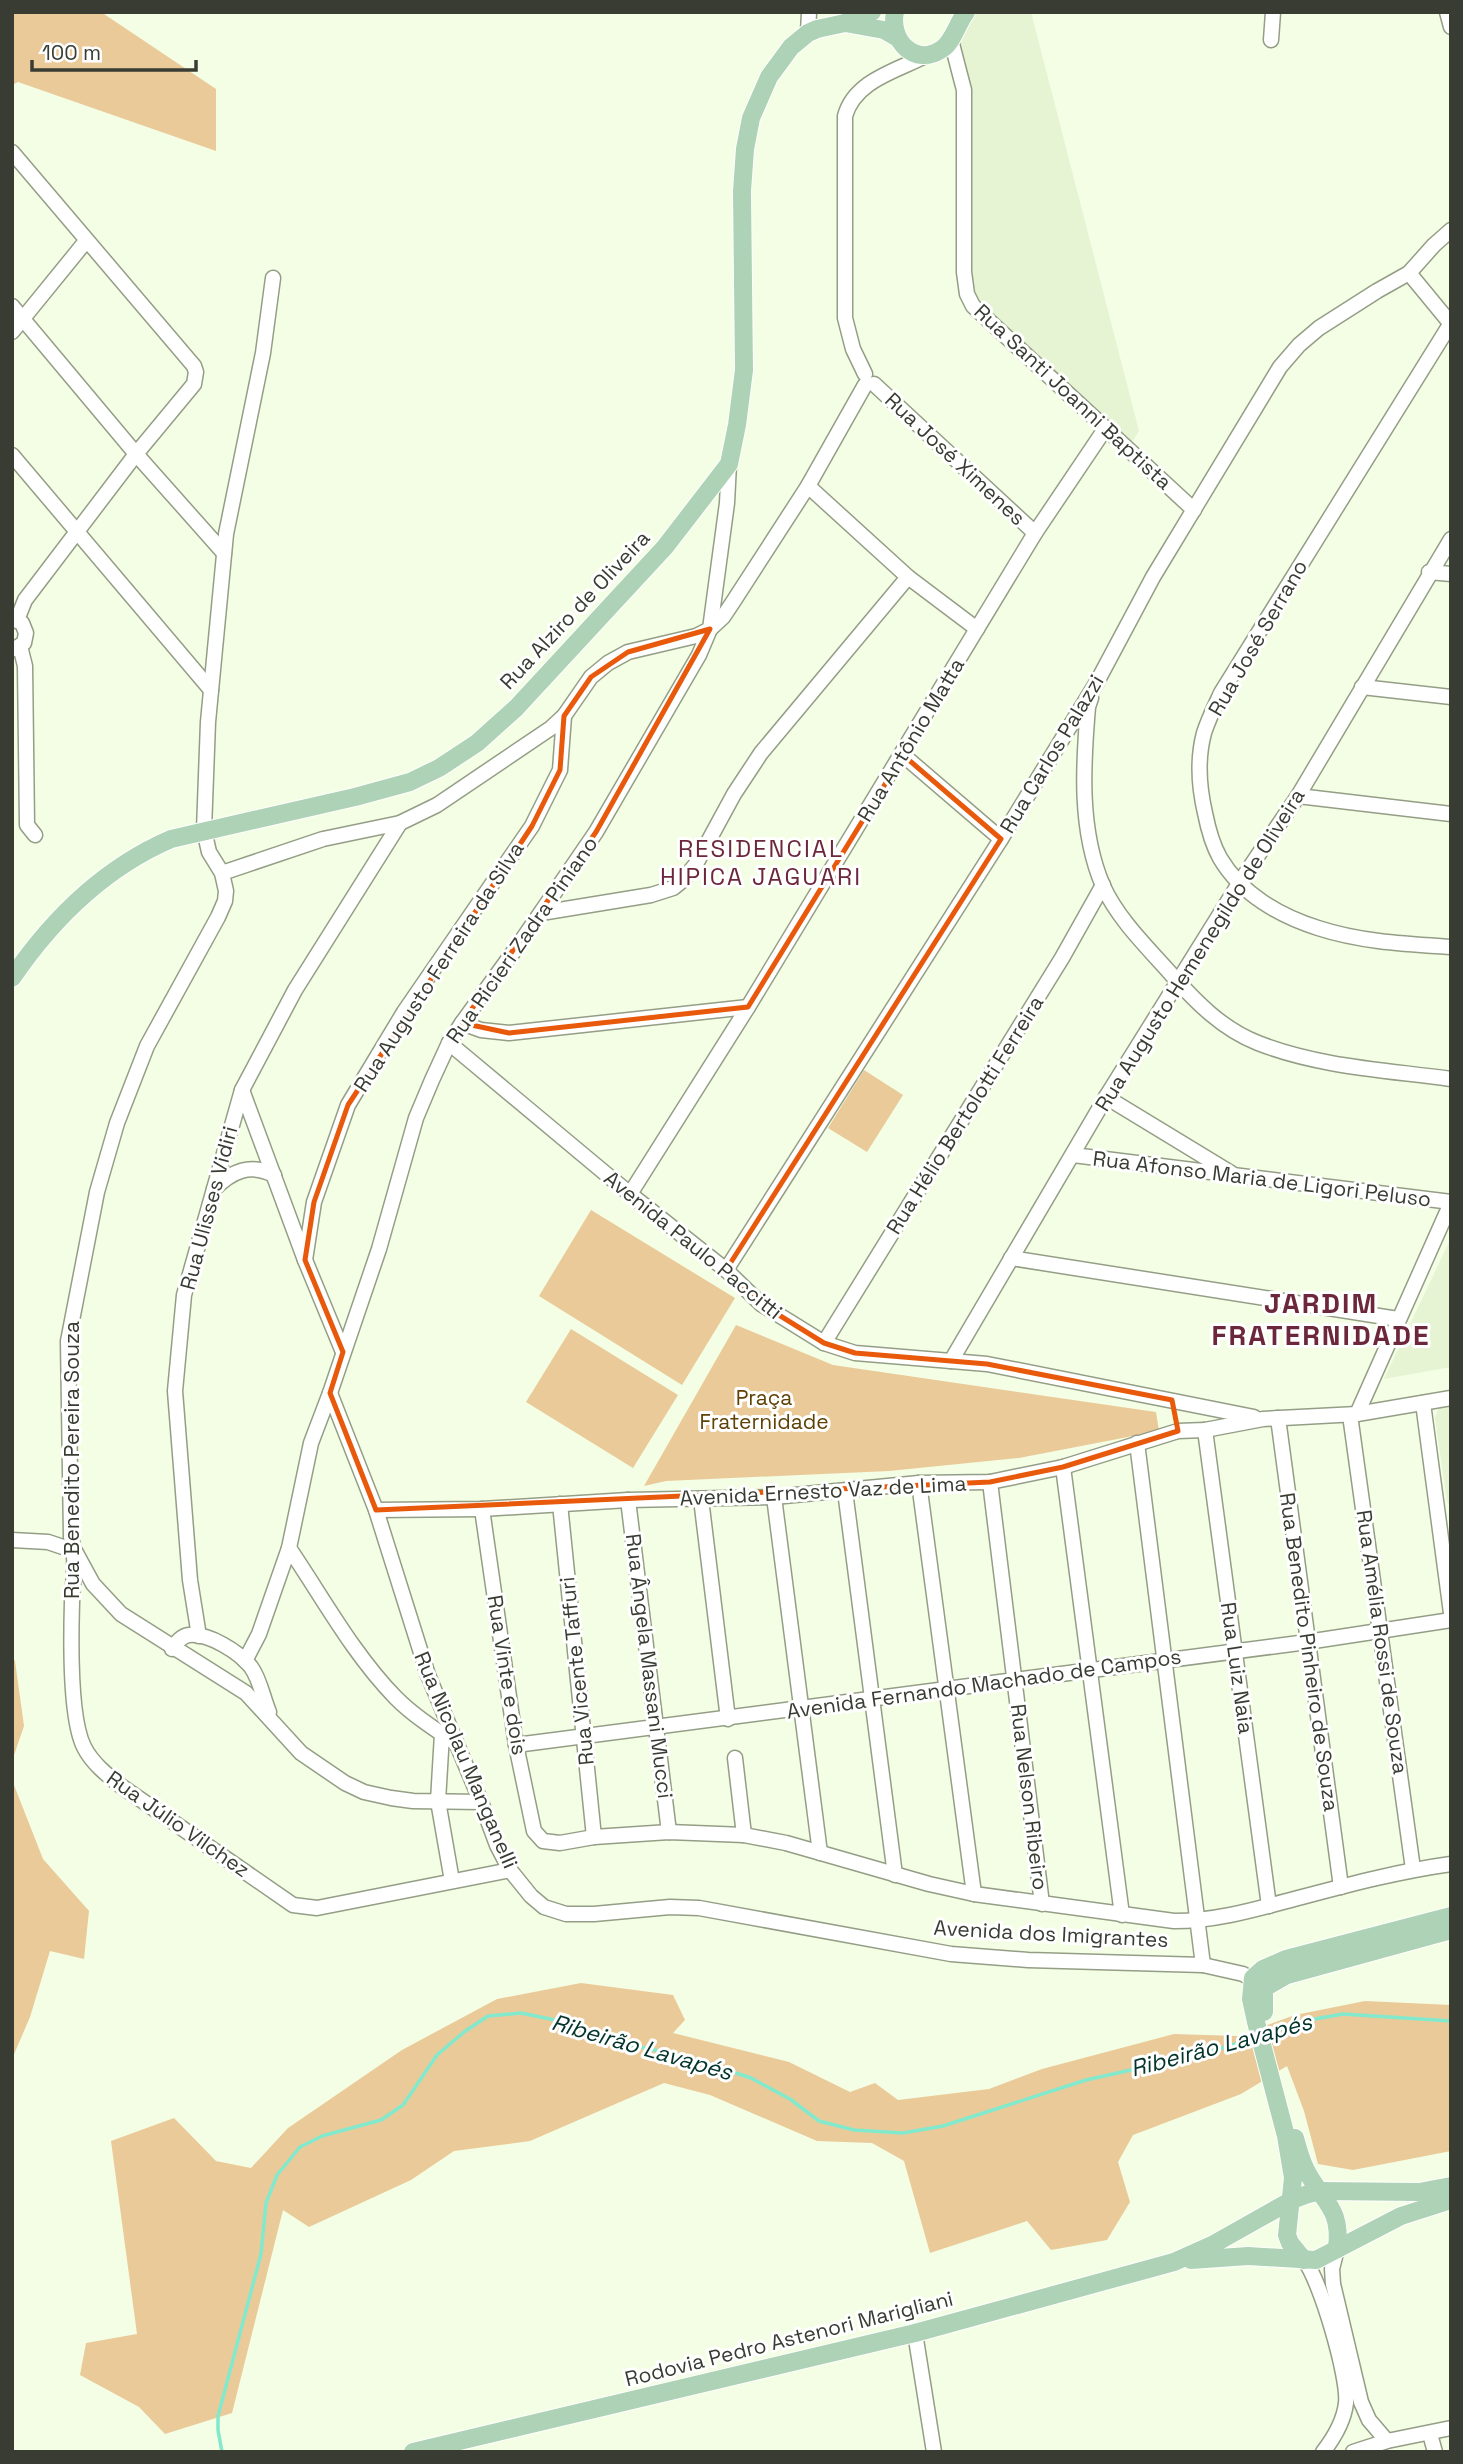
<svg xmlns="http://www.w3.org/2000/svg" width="1463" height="2464" viewBox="0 0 1463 2464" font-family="'Space Grotesk',sans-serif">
  <rect width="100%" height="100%" fill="#f3fee4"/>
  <!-- built -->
  <g fill="#e6f4d4">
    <path d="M 969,12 L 1031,12 L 1139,431 L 1130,445 L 984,311 L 975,297 L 971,283 L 965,85 L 956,54 L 965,16 Z"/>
    <path d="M 1451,1238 L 1451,1367 L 1384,1379 Z"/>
    <path d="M 1451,1404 L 1451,1506 L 1447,1502 L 1435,1418 L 1438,1409 Z"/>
  </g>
  <!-- green -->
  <g fill="#eaca99">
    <path d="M 12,12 L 101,12 L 216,89 L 216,151 L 18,82 L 12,85 Z"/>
    <path d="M 864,1070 L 903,1095 L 867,1152 L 828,1128 Z"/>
    <path d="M 591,1210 L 735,1298 L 682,1385 L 539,1296 Z"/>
    <path d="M 736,1325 L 833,1365 L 1156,1412 L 1159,1431 L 1019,1458 L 889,1471 L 666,1481 L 644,1486 Z"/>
    <path d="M 571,1329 L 678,1395 L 633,1468 L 526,1402 Z"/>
    <path d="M 12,1657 L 15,1661 L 24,1726 L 12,1761 Z"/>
    <path d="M 12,1780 L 43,1859 L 89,1911 L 84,1959 L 50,1951 L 30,2017 L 12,2059 Z"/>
    <path d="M 581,1983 L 673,1995 L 685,2020 L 673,2033 L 789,2062 L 850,2092 L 875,2083 L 898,2100 L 989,2089 L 1042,2069 L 1174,2034 L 1237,2036 L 1295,2015 L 1365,2001 L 1451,2005 L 1451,2151 L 1353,2170 L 1318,2164 L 1304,2111 L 1287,2066 L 1241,2094 L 1133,2135 L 1118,2162 L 1130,2202 L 1107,2240 L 1051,2250 L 1027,2221 L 930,2253 L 904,2161 L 872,2143 L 817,2141 L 710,2095 L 664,2083 L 530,2141 L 454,2151 L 411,2180 L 309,2227 L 283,2210 L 232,2413 L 165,2434 L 139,2407 L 80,2375 L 86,2343 L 137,2334 L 111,2141 L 174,2118 L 216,2161 L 251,2168 L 288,2128 L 402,2050 L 497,1999 Z"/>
  </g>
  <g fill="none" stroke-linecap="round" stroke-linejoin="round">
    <!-- stream -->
    <g stroke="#83e9cd" stroke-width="3.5">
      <path d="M 1264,2035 L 1309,2020 L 1343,2014 L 1451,2021"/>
      <path d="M 222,2452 L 218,2430 L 218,2416 L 261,2254 L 266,2203 L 277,2175 L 300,2147 L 322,2136 L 381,2120 L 403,2105 L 437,2055 L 464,2032 L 488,2016 L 521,2013 L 555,2020 L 611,2041 L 688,2057 L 751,2078 L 790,2099 L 819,2121 L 854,2130 L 903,2133 L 943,2126 L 1086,2080 L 1198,2055 L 1253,2039"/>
    </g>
    <!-- minor casing -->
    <g stroke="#949e86" stroke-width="17">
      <g id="minor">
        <path d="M 1447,12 L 1451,27"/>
        <path d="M 808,33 L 809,12"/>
        <path d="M 951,40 L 964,90 L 964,272 L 967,294 L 973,306 L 1194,510"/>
        <path d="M 1271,40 L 1273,12"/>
        <path d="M 12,152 L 194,366 L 196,372 L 194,384 L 136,454 L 25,600 L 17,620"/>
        <path d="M 1409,273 L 1451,324"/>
        <path d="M 273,278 L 263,353 L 226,534 L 208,722 L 204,830 L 209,852 L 222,873 L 226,891 L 225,901 L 218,917 L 147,1046 L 117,1123 L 97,1192 L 68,1341 L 71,1537 C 77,1558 73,1580 72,1602 C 71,1636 69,1717 84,1747 C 92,1763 107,1775 121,1786 L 293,1905 L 317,1908 L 510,1870"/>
        <path d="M 12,306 L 136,454 L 224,553"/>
        <path d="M 1451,323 L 1221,693 C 1215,706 1208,720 1204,733 C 1197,759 1199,787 1205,813 C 1208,828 1212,844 1220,858 C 1241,894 1280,916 1318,928 C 1361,942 1406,944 1451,947"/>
        <path d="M 12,332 L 86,241"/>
        <path d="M 865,374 L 853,349 L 845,318 L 845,116 C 855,80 897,71 927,55"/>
        <path d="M 874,384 L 1035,533"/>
        <path d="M 12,455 L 211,690"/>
        <path d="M 808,486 L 908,577 L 977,629"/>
        <path d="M 1429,572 L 1451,574"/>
        <path d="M 12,619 L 22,623 L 26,633 L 24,643 L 14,649"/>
        <path d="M 20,646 L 25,666 L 27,825 L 35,835"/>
        <path d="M 1362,687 L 1451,697"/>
        <path d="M 1091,698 L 1088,707 C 1083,766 1079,830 1103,886 C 1118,919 1147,947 1171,974 C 1196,1002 1222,1029 1258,1043 C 1319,1067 1386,1070 1451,1079"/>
        <path d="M 903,755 L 1001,839"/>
        <path d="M 1298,796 L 1451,814"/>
        <path d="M 222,873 L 323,839 L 400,823 L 437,805 L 551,728 L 564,716 L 591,677 L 608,663 L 628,652 L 696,636 L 710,629 L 723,617 L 733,602 L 808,486 L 865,385"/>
        <path d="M 541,913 L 651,895 L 673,888 L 683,880 L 696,864 L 734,794 L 761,753 L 908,577"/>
        <path d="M 462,1023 L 481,1030 L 509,1033 L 748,1007"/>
        <path d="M 449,1043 L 630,1194 L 726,1270 L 761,1304 L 824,1343 L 855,1353 L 987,1364 L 1254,1417"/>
        <path d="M 242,1090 L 305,1260 L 343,1352"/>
        <path d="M 1106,1097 L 1231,1173"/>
        <path d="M 1073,1155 L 1451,1202"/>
        <path d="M 214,1189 C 232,1171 250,1163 274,1175"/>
        <path d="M 630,1194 L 748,1007 L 1035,533 L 1105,429"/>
        <path d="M 1011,1258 L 1398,1319"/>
        <path d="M 305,1260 L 314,1202 L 348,1105 L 404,1012 L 532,826 L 560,770 L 564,716"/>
        <path d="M 726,1270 L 1001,839 L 1097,682 L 1153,577 L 1280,367 L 1299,345 L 1319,328 L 1377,291 L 1409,273 L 1434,245 L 1451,230"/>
        <path d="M 824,1343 L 1062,958 L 1103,885"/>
        <path d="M 951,1361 L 1106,1097 L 1240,882 L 1298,796 L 1451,539"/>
        <path d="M 330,1393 L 376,1510 L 428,1675 L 481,1802 L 497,1845 L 510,1870 L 531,1896 L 544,1907 L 566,1914 L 594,1914 L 670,1907 L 699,1908 L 951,1954 L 1028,1960 L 1203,1965 L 1243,1974 L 1260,1984"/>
        <path d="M 1423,1403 L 1451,1613"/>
        <path d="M 1357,1414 L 1451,1203"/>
        <path d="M 1350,1415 L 1413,1869"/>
        <path d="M 1278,1418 L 1341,1887"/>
        <path d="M 1205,1430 L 1269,1906"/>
        <path d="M 1137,1443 L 1203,1965"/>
        <path d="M 1063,1467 L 1122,1915"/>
        <path d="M 990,1482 L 1042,1904"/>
        <path d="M 919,1483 L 974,1894"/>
        <path d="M 845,1491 L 895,1875"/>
        <path d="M 774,1497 L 820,1853"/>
        <path d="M 701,1499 L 728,1719"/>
        <path d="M 628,1500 L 669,1832"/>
        <path d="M 560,1504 L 594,1837"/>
        <path d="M 482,1509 L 516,1745 L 534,1831 L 543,1841 L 560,1843 L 594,1837 L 669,1832 L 744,1835 L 786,1843 L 929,1884 L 974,1894 L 1174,1921 C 1218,1921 1260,1908 1302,1897 C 1351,1884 1400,1871 1451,1864"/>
        <path d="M 376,1510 L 482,1509 L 628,1500 L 774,1497 L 919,1483 L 990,1482 L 1063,1467 L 1178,1431 L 1205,1430 L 1263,1419 L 1357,1414 L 1451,1398"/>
        <path d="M 12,1540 L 48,1542 L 75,1551 L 93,1584 L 121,1614 L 246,1693 L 301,1753 L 345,1783 L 364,1792 L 391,1798 L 413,1801 L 481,1802"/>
        <path d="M 289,1548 C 323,1598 353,1654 396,1698 C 414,1716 436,1730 457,1744"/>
        <path d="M 199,1636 L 190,1580 L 175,1391 L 184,1295 L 242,1090 L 295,990 L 400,823"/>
        <path d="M 172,1649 C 176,1643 181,1636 189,1635 C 209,1633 239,1652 251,1667 C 260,1679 263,1698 269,1712"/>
        <path d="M 245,1661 L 259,1634 L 289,1548 L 311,1443 L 330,1393 L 379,1249 L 416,1118 L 432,1080 L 449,1043 L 462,1023 L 522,940 L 596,832 L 699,655 L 710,629 L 727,503 L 729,464"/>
        <path d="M 442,1734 L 438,1801 L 452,1881"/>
        <path d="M 516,1745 L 1307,1642 L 1451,1620"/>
        <path d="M 735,1758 L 744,1835"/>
        <path d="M 1337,2249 L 1332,2269 L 1333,2284 L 1361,2402 L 1369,2420 L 1387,2441"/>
        <path d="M 1304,2260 C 1320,2279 1349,2378 1346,2403 C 1344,2421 1333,2439 1323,2452"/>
        <path d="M 915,2333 L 934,2452"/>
        <path d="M 1430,2434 L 1435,2452"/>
        <path d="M 1353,2452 L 1387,2441 L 1451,2428"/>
      </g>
    </g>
    <!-- major casing -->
    <g stroke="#fff" stroke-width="20">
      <g id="major">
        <path d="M 895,12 C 889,39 914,68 942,49 C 953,42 957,24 966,12"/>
        <path d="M 845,23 L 884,30 L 896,37"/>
        <path d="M 12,978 C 53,918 104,868 171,839 L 355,797 L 410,782 L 439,768 L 477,743 L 516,708 L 665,547 L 729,464 L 737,425 L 744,370 L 742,191 L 745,149 L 751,118 L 769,77 L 791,47 L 808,33 L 817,29 L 845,23 L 872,12"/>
        <path d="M 1264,2012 L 1264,1988 L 1287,1975 L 1451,1930"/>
        <path d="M 1295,2138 C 1298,2149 1301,2160 1306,2170 C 1323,2203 1342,2207 1337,2249"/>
        <path d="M 1191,2260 L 1248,2256 L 1316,2260 L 1401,2216 L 1451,2200"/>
        <path d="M 1304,2260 L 1290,2243 L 1287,2235 L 1293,2178 L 1286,2136 L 1256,2022 L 1251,1999 L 1253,1978 L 1263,1969 L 1286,1959 L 1451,1916"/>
        <path d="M 413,2452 L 915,2333 L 1174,2262 L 1212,2245 L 1292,2200 L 1305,2195 L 1320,2191 L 1419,2192 L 1451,2186"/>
      </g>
    </g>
    <!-- minor -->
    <use href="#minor" stroke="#fff" stroke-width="14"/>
    <!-- major -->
    <use href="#major" stroke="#aed2b6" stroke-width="18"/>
  </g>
  <!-- marked area -->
  <path fill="none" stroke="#e8590c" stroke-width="5" stroke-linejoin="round" d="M 710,629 L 596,832 L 462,1023 L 509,1033 L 748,1007 L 903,755 L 1001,839 L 726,1270 L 761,1304 L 824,1343 L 855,1353 L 987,1364 L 1172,1400 L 1178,1431 L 1063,1467 L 990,1482 L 376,1510 L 330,1393 L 343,1352 L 305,1260 L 314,1202 L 348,1105 L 532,826 L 560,770 L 564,716 L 591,677 L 628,652 Z"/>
  <g text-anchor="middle" stroke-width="6" stroke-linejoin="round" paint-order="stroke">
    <!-- street labels -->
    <g font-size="21" fill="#383c32" stroke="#fff">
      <text transform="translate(1073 397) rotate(43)" y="7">Rua Santi Joanni Baptista</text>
      <text transform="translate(955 459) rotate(43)" y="7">Rua José Ximenes</text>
      <text transform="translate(575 610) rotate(-47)" y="7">Rua Alziro de Oliveira</text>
      <text transform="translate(1258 638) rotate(-60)" y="7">Rua José Serrano</text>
      <text transform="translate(911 740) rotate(-59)" y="7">Rua Antônio Matta</text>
      <text transform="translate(1052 754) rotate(-59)" y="7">Rua Carlos Palazzi</text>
      <text transform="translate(522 940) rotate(-55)" y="7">Rua Ricieri Zadra Piniano</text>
      <text transform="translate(1200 950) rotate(-58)" y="7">Rua Augusto Hemenegildo de Oliveira</text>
      <text transform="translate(439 967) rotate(-57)" y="7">Rua Augusto Ferreira da Silva</text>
      <text transform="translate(965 1115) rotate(-58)" y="7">Rua Hélio Bertolotti Ferreira</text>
      <text transform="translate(1262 1179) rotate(7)" y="7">Rua Afonso Maria de Ligori Peluso</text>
      <text transform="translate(209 1208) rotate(-75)" y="7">Rua Ulisses Vidiri</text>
      <text transform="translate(693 1245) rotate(39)" y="7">Avenida Paulo Paccitti</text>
      <text transform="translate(72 1460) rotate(-90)" y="7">Rua Benedito Pereira Souza</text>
      <text transform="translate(823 1491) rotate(-3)" y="7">Avenida Ernesto Vaz de Lima</text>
      <text transform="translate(1382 1642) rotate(82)" y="7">Rua Amélia Rossi de Souza</text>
      <text transform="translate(1309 1652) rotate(82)" y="7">Rua Benedito Pinheiro de Souza</text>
      <text transform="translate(649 1666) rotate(83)" y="7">Rua Ângela Massani Mucci</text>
      <text transform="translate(1237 1668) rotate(82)" y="7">Rua Luiz Naia</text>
      <text transform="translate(577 1671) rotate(-96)" y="7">Rua Vicente Taffuri</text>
      <text transform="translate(507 1675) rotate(81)" y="7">Rua Vinte e dois</text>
      <text transform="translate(984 1684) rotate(-8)" y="7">Avenida Fernando Machado de Campos</text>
      <text transform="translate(466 1760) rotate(67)" y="7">Rua Nicolau Manganelli</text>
      <text transform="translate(1029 1797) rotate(83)" y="7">Rua Nelson Ribeiro</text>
      <text transform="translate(178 1824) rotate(35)" y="7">Rua Júlio Vilchez</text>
      <text transform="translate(1051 1934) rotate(3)" y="7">Avenida dos Imigrantes</text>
      <text transform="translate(789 2339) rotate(-14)" y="7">Rodovia Pedro Astenori Marigliani</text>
    </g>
    <!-- park labels -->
    <g font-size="21" fill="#5f4105" stroke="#fff">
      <text x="764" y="1405">Praça<tspan x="764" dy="24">Fraternidade</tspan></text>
    </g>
    <!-- water labels -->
    <g font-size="23" font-style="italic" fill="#02342a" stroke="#fff">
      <text transform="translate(1221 2045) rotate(-15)" y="8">Ribeirão Lavapés</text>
      <text transform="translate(642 2047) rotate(16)" y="8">Ribeirão Lavapés</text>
    </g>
    <!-- quarter labels -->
    <g font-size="24" letter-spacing="2" fill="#6c273b" stroke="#fff">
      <text x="761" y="857">RESIDENCIAL<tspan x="761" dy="28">HIPICA JAGUARI</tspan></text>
    </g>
    <!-- district labels -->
    <g font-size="28" font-weight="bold" letter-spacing="2" fill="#6c273b" stroke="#fff">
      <text x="1321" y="1313">JARDIM<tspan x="1321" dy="32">FRATERNIDADE</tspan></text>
    </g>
  </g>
  <!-- border -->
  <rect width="1463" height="2464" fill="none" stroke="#383c32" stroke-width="28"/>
  <!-- scale -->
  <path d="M32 60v10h164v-10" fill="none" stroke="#383c32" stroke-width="3.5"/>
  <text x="42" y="60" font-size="21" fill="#383c32" stroke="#ffffff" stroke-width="5" paint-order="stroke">100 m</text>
</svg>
